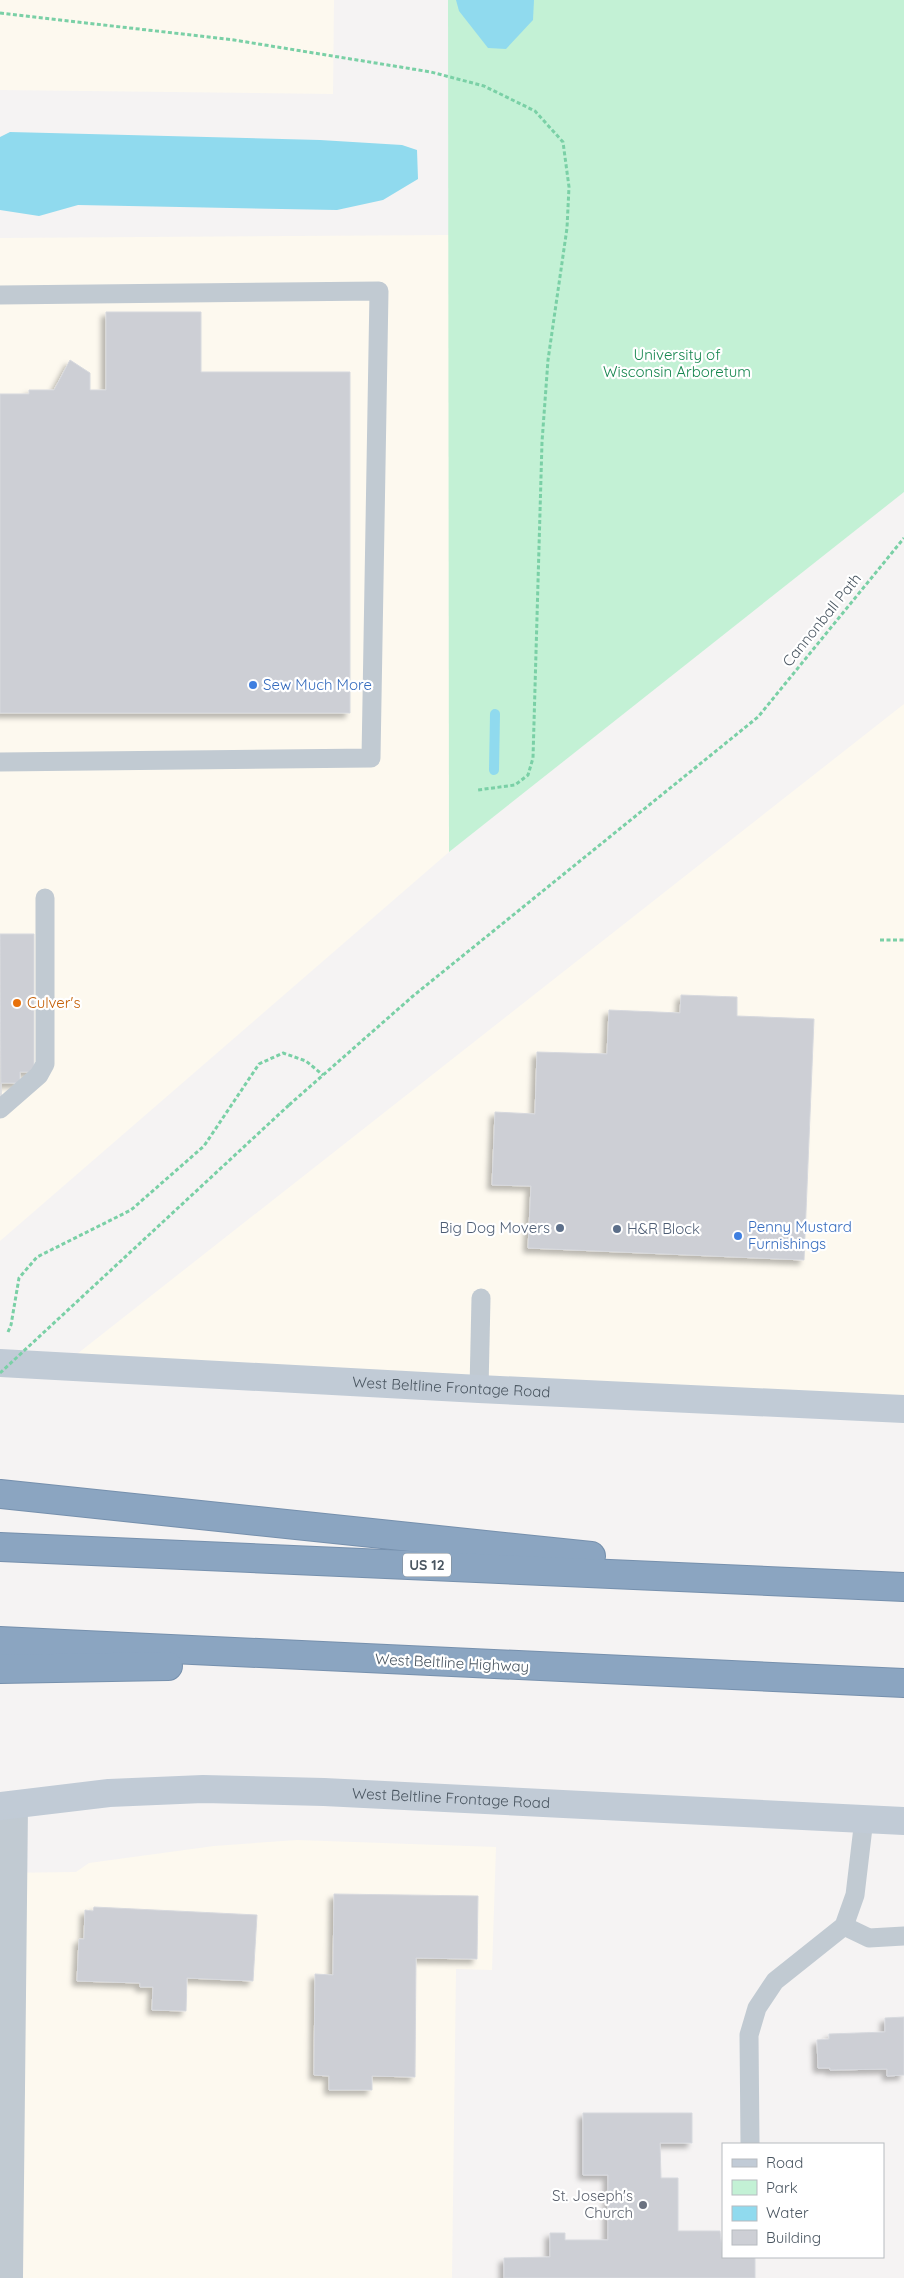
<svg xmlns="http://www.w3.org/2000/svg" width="904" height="2278" viewBox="0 0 904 2278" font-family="Quicksand,sans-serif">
  <defs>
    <filter id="shadow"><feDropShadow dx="-4.5" dy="4.5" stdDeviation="2.5" flood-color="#0004"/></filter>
  </defs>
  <rect width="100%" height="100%" fill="#f5f3f3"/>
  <!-- commercial -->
  <g fill="#fdf9ef">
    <path d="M 0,0 L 334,0 L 333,94 L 0,90 Z"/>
    <path d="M 450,235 L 449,852 L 0,1241 L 0,238 Z"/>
    <path d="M 904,704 L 904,1409 L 63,1365 Z"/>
    <path d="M 297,1840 L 496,1847 L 492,1970 L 456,1969 L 452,2278 L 0,2278 L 0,1873 L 76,1872 L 89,1863 L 214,1846 Z"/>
  </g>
  <!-- green -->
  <path fill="#c3f1d5" d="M 448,0 L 904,0 L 904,492 L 449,852 Z"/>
  <!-- water -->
  <g fill="#90daee">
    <path d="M 456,0 L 534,0 L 533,20 L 506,49 L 488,48 L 459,11 Z"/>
    <path d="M 10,132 L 320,140 L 402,145 L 417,150 L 418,179 L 383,200 L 337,210 L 78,205 L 39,216 L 0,210 L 0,137 Z"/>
  </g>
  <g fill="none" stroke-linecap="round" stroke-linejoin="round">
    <!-- stream -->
    <path stroke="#90daee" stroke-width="10" d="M 494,770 L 495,714"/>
  </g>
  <!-- building -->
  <g fill="#cdcfd5" stroke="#d7d9de" filter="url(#shadow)">
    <path d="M 106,312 L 201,312 L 201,372 L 350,372 L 350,713 L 0,713 L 0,394 L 29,394 L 29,390 L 54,390 L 70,360 L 90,373 L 90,390 L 106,390 Z"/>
    <path d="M 0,934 L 34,934 L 34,1072 L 20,1072 L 20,1083 L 1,1083 L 1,1104 Z"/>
    <path d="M 681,995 L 737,997 L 737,1016 L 814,1019 L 804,1260 L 528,1248 L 531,1186 L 492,1185 L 495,1112 L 535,1114 L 537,1052 L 607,1054 L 609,1010 L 680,1013 Z"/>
    <path d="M 334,1894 L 478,1896 L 477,1959 L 416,1958 L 415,2077 L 372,2076 L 372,2090 L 329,2090 L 329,2076 L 314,2075 L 315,1974 L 333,1975 Z"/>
    <path d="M 94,1907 L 257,1915 L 253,1981 L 187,1978 L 186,2011 L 152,2010 L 153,1987 L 140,1987 L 140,1983 L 77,1981 L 79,1939 L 84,1939 L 85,1910 L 93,1911 Z"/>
    <path d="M 904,2017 L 904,2075 L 887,2076 L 887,2069 L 830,2070 L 830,2068 L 818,2068 L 817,2040 L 829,2039 L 829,2034 L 885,2032 L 885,2018 Z"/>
    <path d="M 583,2113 L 692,2113 L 692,2143 L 660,2143 L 661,2178 L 678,2178 L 678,2231 L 720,2231 L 723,2257 L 755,2257 L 755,2278 L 504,2278 L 504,2258 L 550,2257 L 550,2233 L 565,2233 L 565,2240 L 608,2240 L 608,2175 L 583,2175 Z"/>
  </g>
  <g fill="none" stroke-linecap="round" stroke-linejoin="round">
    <!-- highway casing -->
    <g stroke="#7690ad" stroke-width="30">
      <g id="highway">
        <path d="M 0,1494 L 591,1556"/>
        <path d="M 0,1547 L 904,1587"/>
        <path d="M 0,1641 L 904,1683"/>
        <path d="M 0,1669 L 168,1666"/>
      </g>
    </g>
    <!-- path -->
    <g stroke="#7ad0a6" stroke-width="3" stroke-dasharray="4 2.5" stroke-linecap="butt">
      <path d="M 0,13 L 234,40 L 431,72 L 484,86 L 535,111 L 563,142 L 569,187 L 567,228 L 548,360 L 542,442 L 533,758 L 528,775 L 515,785 L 478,790"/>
      <path d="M 880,940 L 904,940"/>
      <path d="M 289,1105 L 413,996 L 758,717 L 904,538"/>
      <path d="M 8,1332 L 11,1325 L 19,1278 L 37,1257 L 131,1210 L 204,1146 L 259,1064 L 283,1053 L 306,1061 L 323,1075"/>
    </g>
    <!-- lane -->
    <g stroke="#c1cad2" stroke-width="19">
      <path d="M 0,295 L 379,291 L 371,758 L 0,762"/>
      <path d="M 0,1109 L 39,1075 L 45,1064 L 45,898"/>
      <path d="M 479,1389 L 481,1298"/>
      <path d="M 844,1926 L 869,1938 L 904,1936"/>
      <path d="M 750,2144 L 749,2035 L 757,2008 L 775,1981 L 844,1926 L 855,1895 L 864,1819"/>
    </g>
    <!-- street -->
    <path stroke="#c1cad2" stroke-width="28" d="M 9,2278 L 14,1805"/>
    <!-- secondary -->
    <g stroke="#c1cbd6" stroke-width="28">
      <path id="s1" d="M 0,1363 L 479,1389 L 904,1409"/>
      <path id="s2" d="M 0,1806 L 109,1793 L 203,1789 L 324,1792 L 904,1821"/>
    </g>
    <!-- highway -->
    <use href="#highway" stroke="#8ba5c1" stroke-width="28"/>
    <!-- path-bridge -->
    <path stroke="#7ad0a6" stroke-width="3" stroke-dasharray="4 2.5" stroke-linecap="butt" d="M 0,1373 L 289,1105"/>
  </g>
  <!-- markers -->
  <g fill="#3f7fe0" stroke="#fff" stroke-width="2">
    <circle cx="253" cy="685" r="5"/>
    <circle cx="738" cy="1236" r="5"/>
  </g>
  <circle fill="#e8710a" stroke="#fff" stroke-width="2" cx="17" cy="1003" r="5"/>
  <g fill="#5c6f8a" stroke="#fff" stroke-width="2">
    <circle cx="560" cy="1228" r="5"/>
    <circle cx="617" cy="1229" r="5"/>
  </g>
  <circle fill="#6b7280" stroke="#fff" stroke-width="2" cx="643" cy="2205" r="5"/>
  <g text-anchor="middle" stroke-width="4.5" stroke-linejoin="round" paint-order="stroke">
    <!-- shield labels -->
    <rect fill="#fff" stroke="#808990" stroke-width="1" x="403" y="1553.5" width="48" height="23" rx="4"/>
    <g font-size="14" font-weight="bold" fill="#4a5661">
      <text x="427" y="1570">US 12</text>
    </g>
    <!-- park labels -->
    <g font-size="15" fill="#17864f" stroke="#fff">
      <text x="677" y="360">University of<tspan x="677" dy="17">Wisconsin Arboretum</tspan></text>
    </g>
    <!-- street labels -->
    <g font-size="15" fill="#4a5661" stroke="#fff">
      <text transform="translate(822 620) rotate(-51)" y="5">Cannonball Path</text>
      <text dy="5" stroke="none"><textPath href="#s1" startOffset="452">West Beltline Frontage Road</textPath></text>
      <text transform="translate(452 1663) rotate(3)" y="5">West Beltline Highway</text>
      <text dy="5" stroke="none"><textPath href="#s2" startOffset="452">West Beltline Frontage Road</textPath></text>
    </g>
    <!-- shop labels -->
    <g font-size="15" fill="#366cbe" stroke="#fff" text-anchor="start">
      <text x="263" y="690">Sew Much More</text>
      <text x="748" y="1232">Penny Mustard<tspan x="748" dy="17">Furnishings</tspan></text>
    </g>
    <!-- food labels -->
    <g font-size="15" fill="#c56008" stroke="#fff" text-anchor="start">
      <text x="27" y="1008">Culver's</text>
    </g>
    <!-- service labels -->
    <g font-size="15" fill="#4e5e75" stroke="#fff" text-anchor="end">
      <text x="550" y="1233">Big Dog Movers</text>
      <text x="627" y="1234" text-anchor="start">H&amp;R Block</text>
    </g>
    <!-- worship labels -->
    <g font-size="15" fill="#5b616d" stroke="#fff" text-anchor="end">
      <text x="633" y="2201">St. Joseph's<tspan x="633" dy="17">Church</tspan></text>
    </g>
  </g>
  <!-- legend -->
  <rect x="722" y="2143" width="162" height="115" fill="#ffffff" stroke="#b7bbc0"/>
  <rect x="732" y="2159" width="25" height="8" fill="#c1cbd6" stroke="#b7bbc0"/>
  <text x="766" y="2168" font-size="15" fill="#4a5661">Road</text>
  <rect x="732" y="2180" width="25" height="15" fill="#c3f1d5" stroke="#b7bbc0"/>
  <text x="766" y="2193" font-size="15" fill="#4a5661">Park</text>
  <rect x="732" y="2206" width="25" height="15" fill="#90daee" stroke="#b7bbc0"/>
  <text x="766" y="2218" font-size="15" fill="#4a5661">Water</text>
  <rect x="732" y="2230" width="25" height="15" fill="#cdcfd5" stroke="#b7bbc0"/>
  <text x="766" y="2243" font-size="15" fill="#4a5661">Building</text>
</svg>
